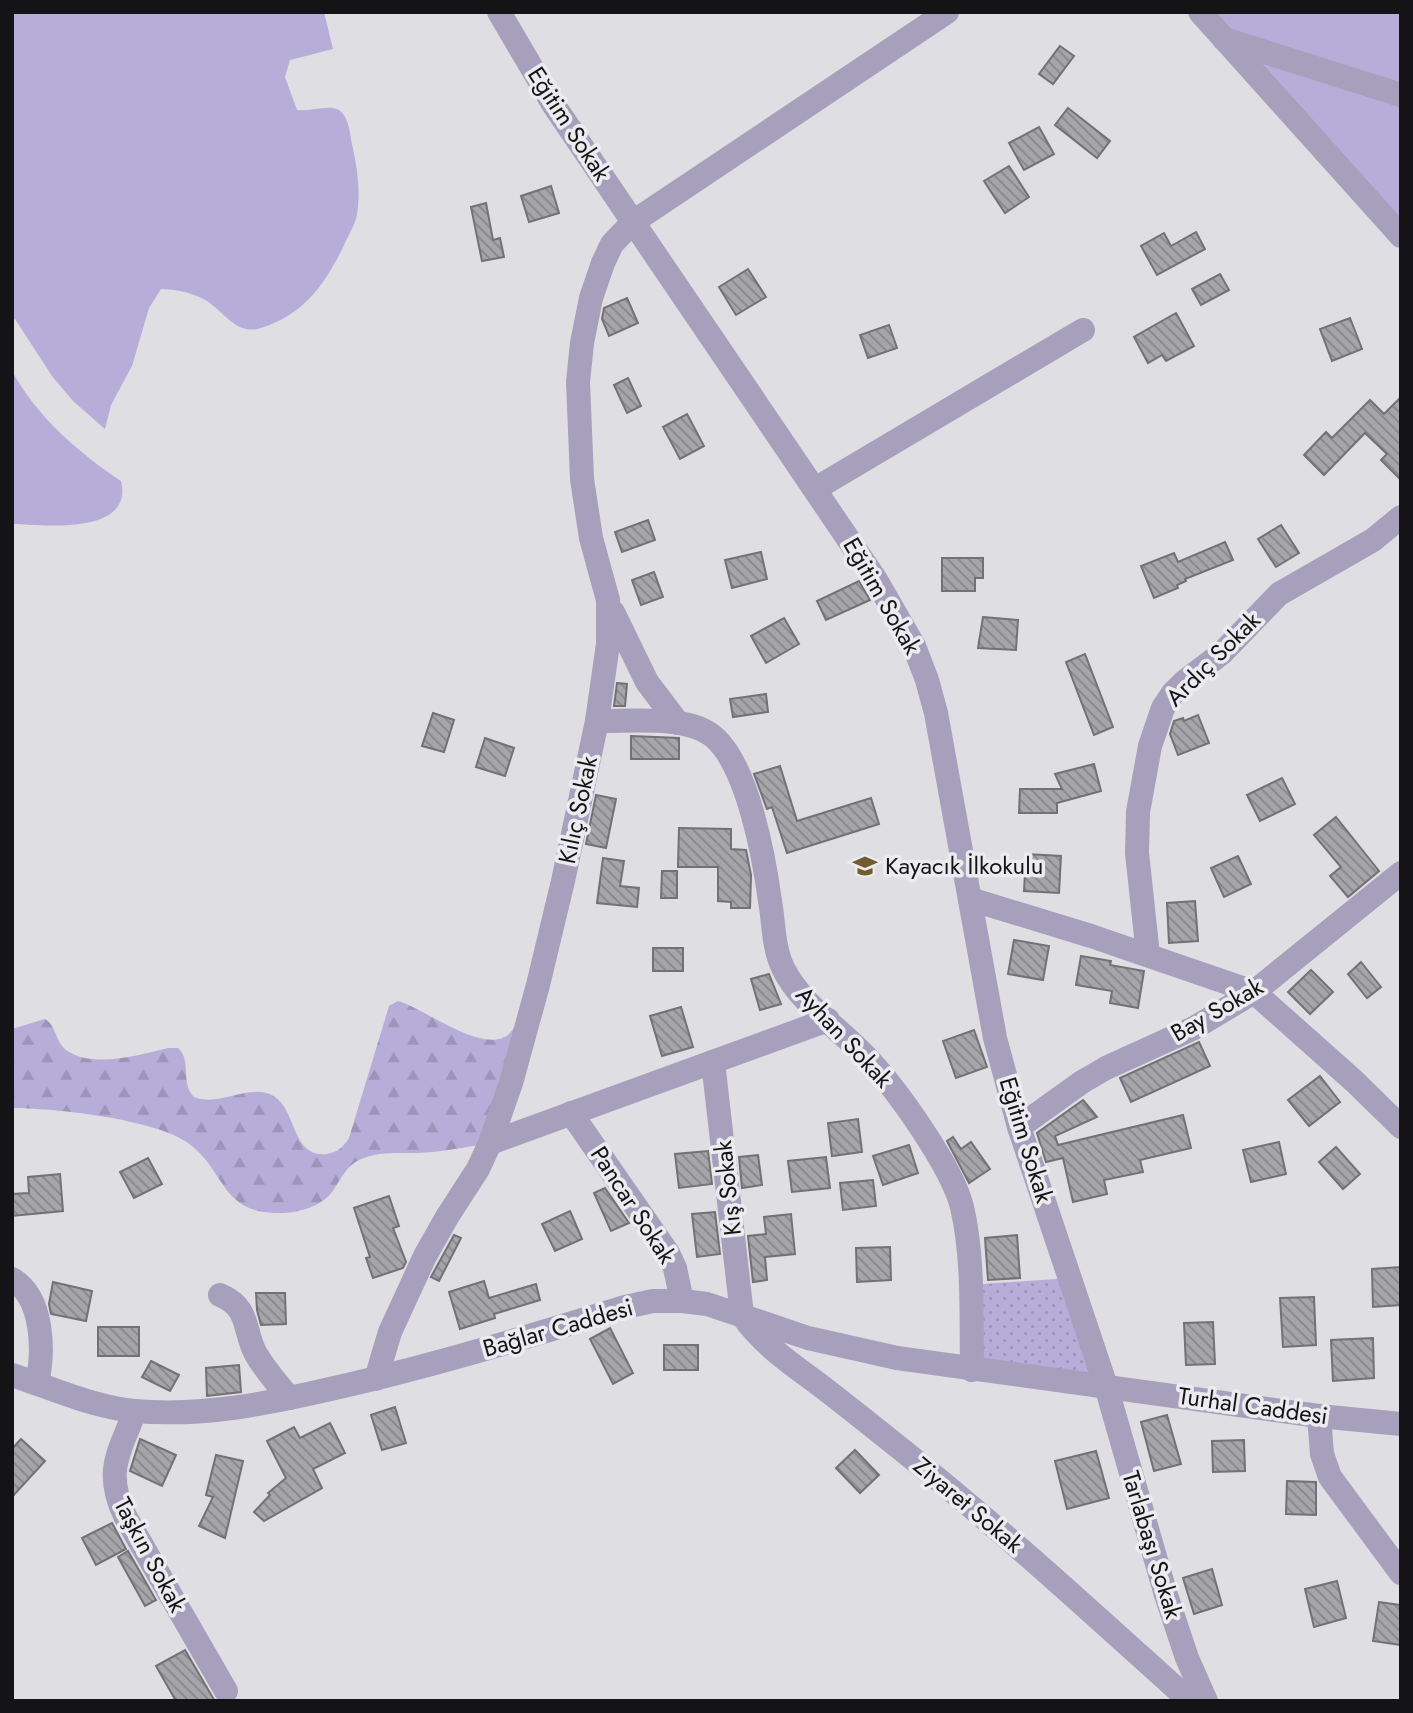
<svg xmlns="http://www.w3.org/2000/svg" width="1413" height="1713" viewBox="0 0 1413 1713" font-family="Jost,sans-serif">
  <defs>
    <pattern id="forest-firs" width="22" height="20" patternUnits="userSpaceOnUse" patternTransform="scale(1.75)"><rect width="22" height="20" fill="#b7add9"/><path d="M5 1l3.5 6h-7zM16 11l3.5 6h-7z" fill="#9c94b9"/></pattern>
    <pattern id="park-dots" width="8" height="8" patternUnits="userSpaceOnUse" patternTransform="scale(1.75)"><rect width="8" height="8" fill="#b7add9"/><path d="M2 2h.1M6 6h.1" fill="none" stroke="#9c94b9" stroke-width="1.8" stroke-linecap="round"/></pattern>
    <pattern id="building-back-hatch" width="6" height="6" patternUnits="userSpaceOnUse" patternTransform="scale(1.75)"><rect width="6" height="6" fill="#a6a5aa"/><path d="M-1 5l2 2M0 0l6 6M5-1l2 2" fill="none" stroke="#868589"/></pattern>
  </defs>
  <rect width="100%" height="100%" fill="#dfdee3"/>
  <!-- grass -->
  <g fill="#b7add9">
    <path d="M 12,12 L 324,12 L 333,49 L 290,60 L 285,77 L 297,110 C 310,112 328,104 339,110 C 349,117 350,134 352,144 C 357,167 361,190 357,214 C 356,223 349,234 345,243 C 326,283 305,314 261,328 C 237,336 224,312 207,301 C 194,293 176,289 161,289 L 149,308 L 132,366 L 111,405 L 105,429 L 73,401 L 52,376 L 15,319 L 12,319 Z"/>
    <path d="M 1200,12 L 1401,12 L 1401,236 Z"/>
    <path d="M 12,371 C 37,417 79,453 121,481 C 134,536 43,525 12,524 Z"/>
  </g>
  <!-- forest -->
  <path fill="url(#forest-firs)" d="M 398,1001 C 424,1008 484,1056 509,1034 C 515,1028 520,1018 525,1011 L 490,1143 C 471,1146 452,1150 432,1152 C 408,1155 381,1149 359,1160 C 346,1166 340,1181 332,1192 C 320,1208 294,1214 274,1213 C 220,1211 224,1168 188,1143 C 155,1119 53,1108 12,1108 L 12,1029 L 45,1019 C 56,1025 55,1041 66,1050 C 93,1069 139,1055 168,1048 L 178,1048 C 192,1060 180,1083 194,1097 C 219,1108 252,1081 275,1097 C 297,1112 292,1158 327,1154 C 338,1152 343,1147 349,1138 L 389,1006 Z"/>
  <!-- park -->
  <path fill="url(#park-dots)" d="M 1070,1278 L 1106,1386 L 972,1370 L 969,1285 Z"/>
  <!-- building -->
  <g fill="url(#building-back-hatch)" stroke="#727175" stroke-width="2">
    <path d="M 1060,46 L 1074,56 L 1053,84 L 1039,74 Z"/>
    <path d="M 1068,108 L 1110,141 L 1097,158 L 1055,125 Z"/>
    <path d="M 1039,127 L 1054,154 L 1024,170 L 1009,143 Z"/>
    <path d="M 1009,166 L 1029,197 L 1005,213 L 984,181 Z"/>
    <path d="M 551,186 L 559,213 L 529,222 L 521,196 Z"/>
    <path d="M 486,203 L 493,240 L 500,238 L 504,257 L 482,261 L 471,207 Z"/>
    <path d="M 1196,232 L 1205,249 L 1157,275 L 1141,246 L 1164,233 L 1171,246 Z"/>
    <path d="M 748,269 L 766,297 L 736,315 L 719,287 Z"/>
    <path d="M 1220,274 L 1229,290 L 1201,305 L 1192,289 Z"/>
    <path d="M 627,298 L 638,323 L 609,336 L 602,319 L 604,308 Z"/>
    <path d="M 1176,313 L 1194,346 L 1166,361 L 1162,355 L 1148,363 L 1134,337 Z"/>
    <path d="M 1350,318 L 1362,349 L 1332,361 L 1320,329 Z"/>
    <path d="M 889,325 L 897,348 L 868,358 L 860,335 Z"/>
    <path d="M 628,378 L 641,406 L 627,413 L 614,385 Z"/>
    <path d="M 1401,397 L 1401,480 L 1381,460 L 1387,454 L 1365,433 L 1324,475 L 1304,455 L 1326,432 L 1332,438 L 1370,400 L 1384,414 Z"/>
    <path d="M 687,414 L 704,446 L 680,459 L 663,427 Z"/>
    <path d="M 648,520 L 655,540 L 622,552 L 615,532 Z"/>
    <path d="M 1281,525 L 1299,553 L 1276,567 L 1258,539 Z"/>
    <path d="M 1225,542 L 1233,560 L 1185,579 L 1186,581 L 1177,585 L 1178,588 L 1154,598 L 1141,566 L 1174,553 L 1178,562 Z"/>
    <path d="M 761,552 L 767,579 L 732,588 L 725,560 Z"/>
    <path d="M 942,558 L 983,558 L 983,578 L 975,578 L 975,591 L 942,591 Z"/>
    <path d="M 654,572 L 663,597 L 641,605 L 632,580 Z"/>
    <path d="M 859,581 L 870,600 L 826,620 L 817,601 Z"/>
    <path d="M 983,617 L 1018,620 L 1016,650 L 978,648 Z"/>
    <path d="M 784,618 L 799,644 L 766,663 L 751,636 Z"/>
    <path d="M 1085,654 L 1113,727 L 1094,735 L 1066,662 Z"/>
    <path d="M 617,683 L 627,684 L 625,706 L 614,706 Z"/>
    <path d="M 766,694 L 768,712 L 733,717 L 730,699 Z"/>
    <path d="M 433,713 L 454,720 L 444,752 L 422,746 Z"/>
    <path d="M 1198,715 L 1209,743 L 1178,755 L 1170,734 L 1174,721 L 1183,718 L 1184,721 Z"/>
    <path d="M 631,736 L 679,738 L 679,759 L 631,759 Z"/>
    <path d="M 485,738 L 514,748 L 505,776 L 476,767 Z"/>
    <path d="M 1094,764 L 1101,791 L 1057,803 L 1057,813 L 1019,813 L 1020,789 L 1062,789 L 1055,774 Z"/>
    <path d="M 780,766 L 797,821 L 871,798 L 879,824 L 787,853 L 772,807 L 767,809 L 754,774 Z"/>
    <path d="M 1282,778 L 1295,804 L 1260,821 L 1247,795 Z"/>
    <path d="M 596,795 L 616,799 L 606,848 L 586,844 Z"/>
    <path d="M 1336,817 L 1379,871 L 1348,897 L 1330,876 L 1341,867 L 1314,835 Z"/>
    <path d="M 679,828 L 731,829 L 731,849 L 746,850 L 751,875 L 750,908 L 731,908 L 731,902 L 718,901 L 718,867 L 678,867 Z"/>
    <path d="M 1026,854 L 1061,856 L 1059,893 L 1024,891 Z"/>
    <path d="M 1238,856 L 1251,884 L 1224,897 L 1211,868 Z"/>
    <path d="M 603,858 L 624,861 L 620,886 L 639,888 L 637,907 L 597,903 Z"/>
    <path d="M 662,871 L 677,871 L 677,898 L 661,898 Z"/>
    <path d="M 1195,901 L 1198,941 L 1169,943 L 1167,903 Z"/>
    <path d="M 1014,940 L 1049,946 L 1043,980 L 1008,974 Z"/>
    <rect x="653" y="948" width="30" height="23"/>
    <path d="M 1081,956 L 1111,961 L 1110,965 L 1144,971 L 1138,1008 L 1110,1003 L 1112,991 L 1076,985 Z"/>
    <path d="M 1361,962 L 1381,987 L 1367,998 L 1348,974 Z"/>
    <path d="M 1311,970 L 1333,992 L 1310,1014 L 1288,992 Z"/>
    <path d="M 769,974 L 781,1004 L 760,1010 L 751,979 Z"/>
    <path d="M 681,1007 L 693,1047 L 662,1056 L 650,1016 Z"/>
    <path d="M 974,1030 L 987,1067 L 956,1078 L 943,1041 Z"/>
    <path d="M 1199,1042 L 1210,1066 L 1131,1102 L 1120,1078 Z"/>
    <path d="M 1320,1076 L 1340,1102 L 1309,1126 L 1288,1100 Z"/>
    <path d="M 1083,1100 L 1097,1117 L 1055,1136 L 1058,1145 L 1183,1115 L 1191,1148 L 1140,1160 L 1143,1172 L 1104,1180 L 1107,1194 L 1073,1202 L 1063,1158 L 1046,1162 L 1037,1133 Z"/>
    <path d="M 858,1119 L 862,1152 L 832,1156 L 828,1123 Z"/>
    <path d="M 953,1137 L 961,1149 L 971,1142 L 990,1169 L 969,1183 L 947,1141 Z"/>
    <path d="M 1279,1142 L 1286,1174 L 1251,1182 L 1243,1150 Z"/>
    <path d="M 909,1145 L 918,1173 L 883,1185 L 873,1156 Z"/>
    <path d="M 1336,1147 L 1360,1174 L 1343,1189 L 1319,1162 Z"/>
    <path d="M 708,1151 L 712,1184 L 679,1188 L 675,1154 Z"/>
    <path d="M 758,1155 L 762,1185 L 742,1188 L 739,1157 Z"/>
    <path d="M 826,1157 L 830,1188 L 792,1192 L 788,1161 Z"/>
    <path d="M 148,1158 L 162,1184 L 134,1198 L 120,1172 Z"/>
    <path d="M 60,1174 L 63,1211 L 12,1216 L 12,1194 L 29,1193 L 28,1177 Z"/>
    <path d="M 873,1180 L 876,1206 L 843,1210 L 840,1183 Z"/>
    <path d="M 605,1188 L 629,1223 L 611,1231 L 594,1193 Z"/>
    <path d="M 389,1196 L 399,1226 L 393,1228 L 406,1262 L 403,1268 L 373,1278 L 366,1258 L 370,1257 L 354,1208 Z"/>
    <path d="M 570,1211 L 582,1239 L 555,1251 L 542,1224 Z"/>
    <path d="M 715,1212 L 720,1254 L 697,1257 L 692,1214 Z"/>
    <path d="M 791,1214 L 795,1254 L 765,1257 L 767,1280 L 753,1282 L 748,1236 L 766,1234 L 764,1217 Z"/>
    <path d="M 454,1235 L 461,1238 L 439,1281 L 431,1277 Z"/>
    <path d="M 1017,1235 L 1020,1278 L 988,1280 L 985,1238 Z"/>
    <path d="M 890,1247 L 891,1280 L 857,1282 L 856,1248 Z"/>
    <path d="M 1401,1267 L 1401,1305 L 1373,1307 L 1372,1269 Z"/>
    <path d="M 484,1281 L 489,1298 L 536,1284 L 540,1300 L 494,1314 L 495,1318 L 460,1329 L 449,1292 Z"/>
    <path d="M 53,1282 L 92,1291 L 86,1321 L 51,1314 L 49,1304 Z"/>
    <path d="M 256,1293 L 285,1293 L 286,1324 L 261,1325 L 257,1310 Z"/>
    <path d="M 1314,1297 L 1316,1345 L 1283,1347 L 1280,1298 Z"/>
    <path d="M 1213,1322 L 1215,1364 L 1186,1365 L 1184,1323 Z"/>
    <rect x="98" y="1327" width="41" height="29"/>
    <path d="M 610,1328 L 633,1373 L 613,1384 L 590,1339 Z"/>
    <path d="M 1373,1338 L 1374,1378 L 1333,1381 L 1331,1340 Z"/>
    <rect x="664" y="1345" width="34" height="25"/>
    <path d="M 151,1361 L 179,1375 L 170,1391 L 142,1377 Z"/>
    <path d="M 239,1365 L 241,1392 L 207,1396 L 206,1368 Z"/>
    <path d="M 395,1407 L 406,1443 L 382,1450 L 371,1415 Z"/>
    <path d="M 1167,1415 L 1181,1464 L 1154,1471 L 1141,1422 Z"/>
    <path d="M 330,1423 L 345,1453 L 313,1469 L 322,1488 L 264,1521 L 254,1512 L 270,1495 L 268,1493 L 286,1478 L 267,1441 L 294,1427 L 300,1438 Z"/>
    <path d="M 21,1439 L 45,1461 L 12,1497 L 12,1449 Z"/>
    <path d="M 140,1439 L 176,1455 L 162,1486 L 130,1471 Z"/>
    <path d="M 1244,1440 L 1245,1471 L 1213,1472 L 1212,1441 Z"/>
    <path d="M 855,1450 L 879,1475 L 860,1493 L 836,1468 Z"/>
    <path d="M 1096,1451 L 1109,1498 L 1067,1509 L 1055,1461 Z"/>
    <path d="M 216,1455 L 243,1461 L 225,1538 L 199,1526 L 213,1497 L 206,1495 Z"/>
    <path d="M 1287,1481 L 1316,1482 L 1316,1515 L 1286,1514 Z"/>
    <path d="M 112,1523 L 126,1549 L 96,1565 L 82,1538 Z"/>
    <path d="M 128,1551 L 156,1600 L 145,1606 L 118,1557 Z"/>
    <path d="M 1212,1569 L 1222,1605 L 1194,1614 L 1183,1578 Z"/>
    <path d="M 1337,1581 L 1346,1618 L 1314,1627 L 1305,1589 Z"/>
    <path d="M 1379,1602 L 1401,1605 L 1401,1645 L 1373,1641 Z"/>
    <path d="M 185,1650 L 213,1698 L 215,1701 L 176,1701 L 156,1666 Z"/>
  </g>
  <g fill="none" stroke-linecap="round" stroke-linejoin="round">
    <!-- minor -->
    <g stroke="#a6a0bc" stroke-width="24">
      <path d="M 499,12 L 553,104 L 876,580 L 914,646 L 927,680 L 936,713 L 995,1038 L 1019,1127 L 1106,1386 L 1166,1595 L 1187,1658 L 1206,1701"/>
      <path d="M 1200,12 L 1401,236"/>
      <path d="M 1224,39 L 1401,95"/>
      <path d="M 815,489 L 1083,330"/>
      <path d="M 613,612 L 647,682 L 678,723"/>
      <path d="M 597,721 C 630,722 689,714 715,738 C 748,768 764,857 770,901 C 774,923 773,947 783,968 C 801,1005 842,1030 869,1060 C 898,1091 952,1167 962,1207 C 974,1259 971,1317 972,1370"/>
      <path d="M 970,899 L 1091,936 L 1254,992 L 1354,1081 L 1401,1127"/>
      <path d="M 1148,955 L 1137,853 L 1138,812 L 1150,746 L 1163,708 L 1173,693 L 1184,682 L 1222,653 L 1279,594 L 1373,540 L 1401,517"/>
      <path d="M 713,1062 L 742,1315 C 764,1347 795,1366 825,1389 C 856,1413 886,1437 917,1462 C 1011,1538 1100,1620 1190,1701"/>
      <path d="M 571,1113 L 668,1253 L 675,1268 L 682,1301"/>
      <path d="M 1019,1127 L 1082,1082 L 1106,1068 L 1194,1028 L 1254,992 L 1401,873"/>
      <path d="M 490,1143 L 828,1020"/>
      <path d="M 12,1279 C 44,1298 44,1352 37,1383"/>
      <path d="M 220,1295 C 251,1308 243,1331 256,1354 C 265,1370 278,1384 289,1398"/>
      <path d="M 12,1375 C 51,1388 93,1407 134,1411 C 206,1417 270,1403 339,1387 C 436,1365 530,1336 625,1307 L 653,1301 L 682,1301 L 707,1304 L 808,1338 L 897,1358 L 1319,1416 L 1401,1424"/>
      <path d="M 376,1379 L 390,1332 L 425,1256 L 447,1217 L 478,1169 L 490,1143 L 511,1083 L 538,985 L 563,881 L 597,721 L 608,644 L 608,600 L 591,538 L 582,479 L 578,382 L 582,343 L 591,298 L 603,263 L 612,244 L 633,222 L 947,12"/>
      <path d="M 135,1411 C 119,1453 104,1471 125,1516 L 226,1691"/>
      <path d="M 1319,1416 L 1322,1454 L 1330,1477 L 1401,1573"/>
    </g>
  </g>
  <!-- icons -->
  <defs>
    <g id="school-bare" transform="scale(1.89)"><path d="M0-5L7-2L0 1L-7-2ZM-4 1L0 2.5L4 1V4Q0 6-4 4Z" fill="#725c2b" stroke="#ececf0" stroke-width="2.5" paint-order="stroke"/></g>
  </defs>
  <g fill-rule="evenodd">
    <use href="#school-bare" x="865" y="866"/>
  </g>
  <g text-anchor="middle" stroke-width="7" stroke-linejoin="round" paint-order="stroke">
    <!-- street labels -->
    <g font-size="24" fill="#141315" stroke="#ececf0">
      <text transform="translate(569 124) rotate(57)" y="8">Eğitim Sokak</text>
      <text transform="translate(882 596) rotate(60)" y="8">Eğitim Sokak</text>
      <text transform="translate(1213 659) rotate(-45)" y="8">Ardıç Sokak</text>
      <text transform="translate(578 810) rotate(-78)" y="8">Kılıç Sokak</text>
      <text transform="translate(1217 1010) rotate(-30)" y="8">Bay Sokak</text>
      <text transform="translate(844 1037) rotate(47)" y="8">Ayhan Sokak</text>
      <text transform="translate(1026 1140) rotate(73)" y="8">Eğitim Sokak</text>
      <text transform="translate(728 1188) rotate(-96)" y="8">Kış Sokak</text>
      <text transform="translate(633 1205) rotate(57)" y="8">Pancar Sokak</text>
      <text transform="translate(558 1328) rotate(-16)" y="8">Bağlar Caddesi</text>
      <text transform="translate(1253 1406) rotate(8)" y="8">Turhal Caddesi</text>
      <text transform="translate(968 1505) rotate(40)" y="8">Ziyaret Sokak</text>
      <text transform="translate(1152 1545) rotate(73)" y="8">Tarlabaşı Sokak</text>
      <text transform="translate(150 1555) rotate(62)" y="8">Taşkın Sokak</text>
    </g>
    <!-- poi labels -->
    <g font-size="24" fill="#141315" stroke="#ececf0" text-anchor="start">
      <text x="885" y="874">Kayacık İlkokulu</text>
    </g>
  </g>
  <!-- border -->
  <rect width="1413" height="1713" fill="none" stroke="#141315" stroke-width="28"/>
</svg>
